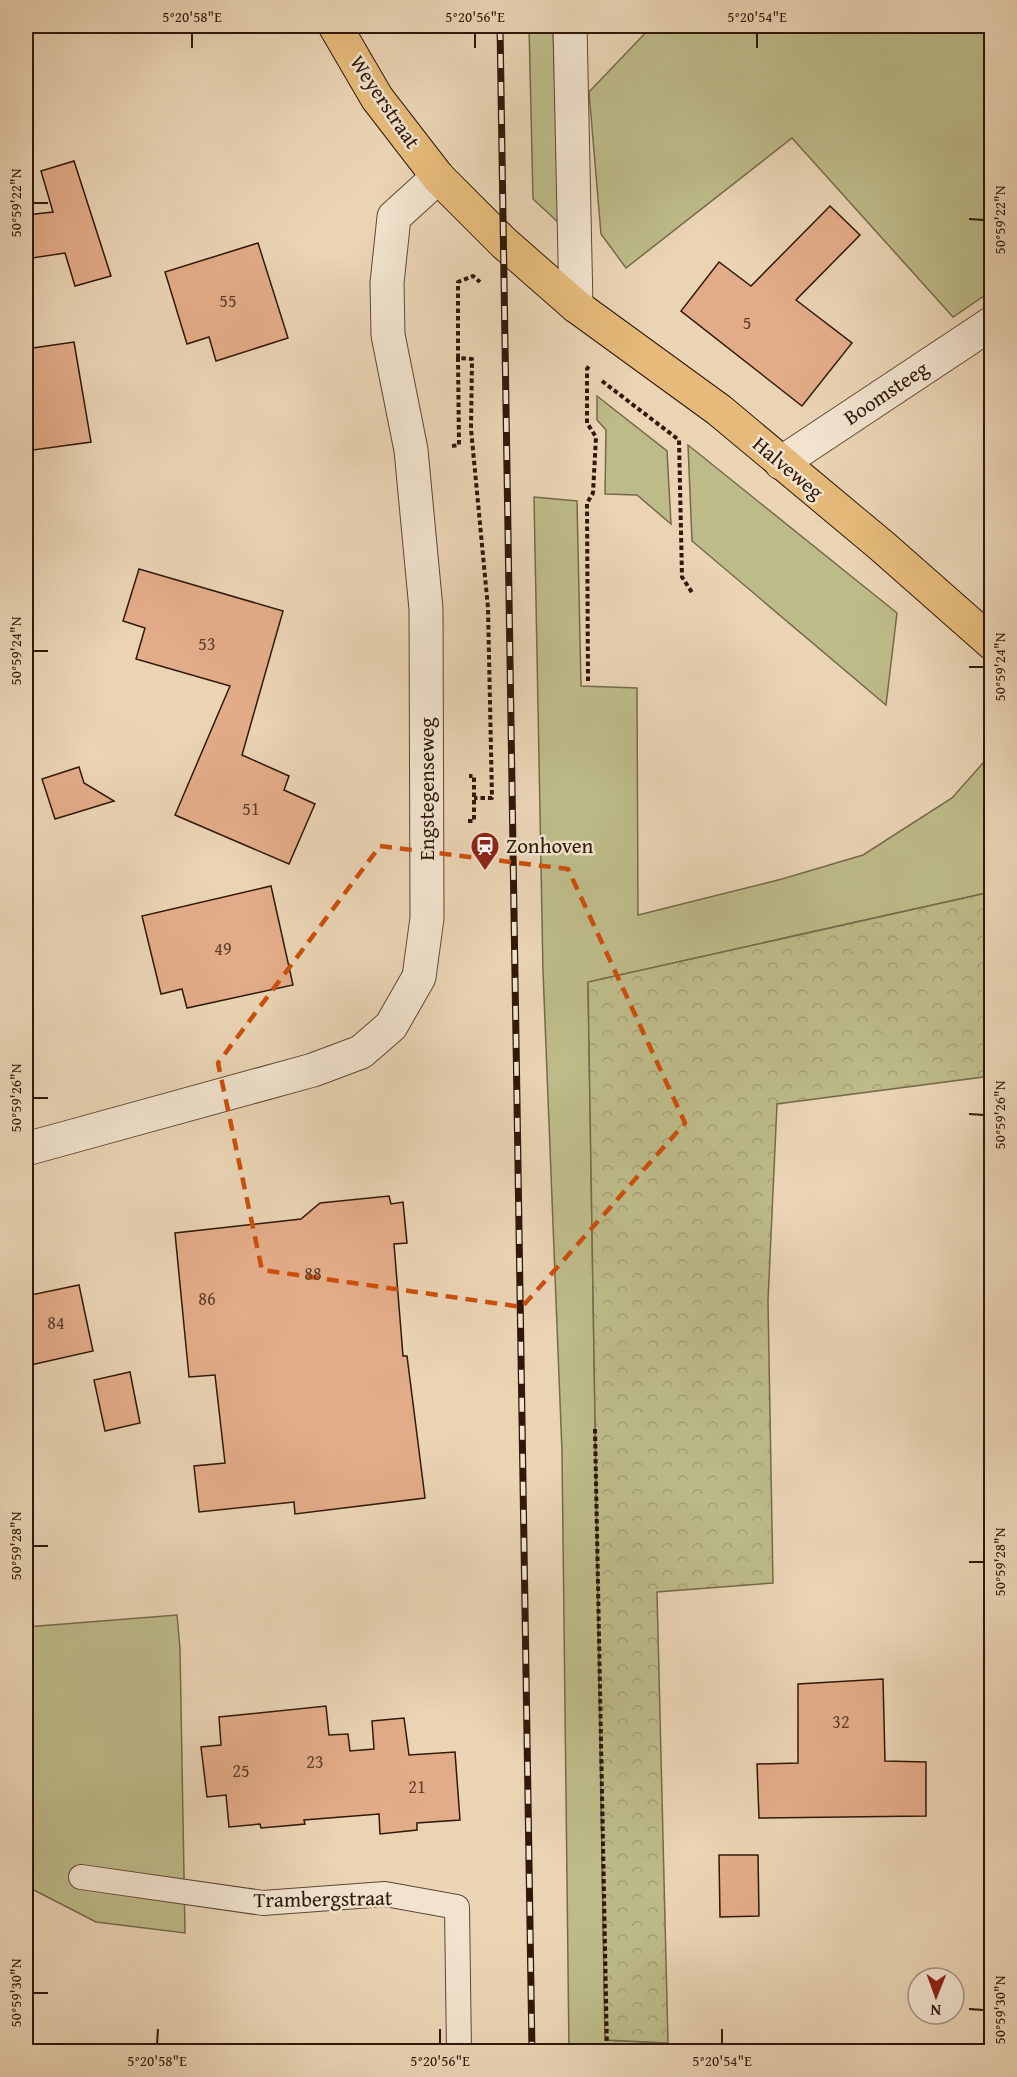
<svg xmlns="http://www.w3.org/2000/svg" width="1017" height="2077" viewBox="0 0 1017 2077" font-family="'Gentium Book Plus',serif">
  <defs>
    <pattern id="forest-crowns" width="20" height="18" patternUnits="userSpaceOnUse" patternTransform="scale(1.5)"><rect width="20" height="18" fill="#bdbb89"/><path d="M2 6a3 3 0 1 1 6 0M12 15a3 3 0 1 1 6 0" fill="none" stroke="#a3a075"/></pattern>
  </defs>
  <rect width="100%" height="100%" fill="#ead4b4"/>
  <filter id="stains"><feTurbulence type="fractalNoise" baseFrequency=".00333" numOctaves="4"/><feColorMatrix values="0 0 0 0 .2 0 0 0 0 .09 0 0 0 0 .02 0 0 0 .5 -.17"/></filter>
  <radialGradient id="worn" r=".72"><stop offset=".6" stop-color="#630" stop-opacity="0"/><stop offset="1" stop-color="#630" stop-opacity=".3"/></radialGradient>
  <!-- grass -->
  <g fill="#bdbb89" stroke="#766a4a" stroke-width="1.5">
    <path d="M 529,26 L 553,26 L 559,223 L 533,199 Z"/>
    <path d="M 652,26 L 991,26 L 991,291 L 953,317 L 792,138 L 626,268 L 601,234 L 589,92 Z"/>
    <path d="M 597,396 L 667,451 L 671,524 L 637,495 L 605,494 L 606,430 L 597,420 Z"/>
    <path d="M 688,445 L 897,613 L 886,705 L 692,541 Z"/>
    <path d="M 534,497 L 577,501 L 581,686 L 637,688 L 638,915 L 782,879 L 863,855 L 952,798 L 991,754 L 991,892 L 588,982 L 605,2040 L 668,2043 L 669,2051 L 569,2051 L 562,1452 L 543,971 Z"/>
    <path d="M 177,1615 L 180,1649 L 185,1933 L 96,1922 L 26,1886 L 26,1627 Z"/>
  </g>
  <!-- forest -->
  <path fill="url(#forest-crowns)" stroke="#766a4a" stroke-width="1.5" d="M 991,892 L 991,1076 L 777,1104 L 768,1301 L 773,1583 L 657,1592 L 668,2043 L 605,2040 L 588,982 Z"/>
  <!-- building -->
  <g fill="#e3ac88" stroke="#30180a" stroke-width="1.5">
    <path d="M 74,161 L 111,276 L 75,286 L 65,253 L 26,259 L 26,215 L 53,212 L 41,171 Z"/>
    <path d="M 830,206 L 860,235 L 796,300 L 852,343 L 802,406 L 681,311 L 719,262 L 751,286 Z"/>
    <path d="M 258,243 L 288,338 L 216,361 L 209,337 L 187,344 L 165,272 Z"/>
    <path d="M 74,342 L 91,442 L 26,451 L 26,349 Z"/>
    <path d="M 139,569 L 283,611 L 242,755 L 289,776 L 284,790 L 315,804 L 289,864 L 175,815 L 230,686 L 136,659 L 145,628 L 123,621 Z"/>
    <path d="M 79,767 L 84,783 L 114,801 L 55,819 L 42,779 Z"/>
    <path d="M 271,886 L 293,985 L 187,1008 L 182,989 L 161,994 L 142,916 Z"/>
    <path d="M 389,1196 L 391,1204 L 403,1202 L 407,1243 L 394,1244 L 403,1356 L 407,1356 L 425,1498 L 295,1514 L 294,1502 L 199,1512 L 194,1466 L 225,1463 L 215,1375 L 189,1377 L 175,1233 L 301,1219 L 320,1203 Z"/>
    <path d="M 79,1285 L 93,1351 L 26,1366 L 26,1296 Z"/>
    <path d="M 130,1372 L 140,1423 L 105,1431 L 94,1380 Z"/>
    <path d="M 883,1679 L 885,1761 L 926,1762 L 926,1816 L 759,1818 L 757,1764 L 798,1763 L 798,1684 Z"/>
    <path d="M 326,1706 L 329,1735 L 348,1734 L 350,1751 L 374,1749 L 372,1721 L 404,1718 L 409,1755 L 455,1752 L 460,1820 L 417,1823 L 417,1830 L 380,1834 L 379,1814 L 304,1820 L 305,1824 L 284,1826 L 261,1828 L 260,1824 L 229,1827 L 226,1795 L 207,1797 L 201,1747 L 221,1745 L 219,1717 Z"/>
    <path d="M 719,1855 L 758,1855 L 759,1916 L 720,1917 Z"/>
  </g>
  <g fill="none" stroke-linecap="round" stroke-linejoin="round">
    <!-- service casing -->
    <g stroke="#5e4734" stroke-width="26">
      <path id="service" d="M 81,1877 L 263,1903 L 385,1894 L 457,1907 L 459,2052"/>
    </g>
    <!-- minor casing -->
    <g stroke="#5e4734" stroke-width="35">
      <g id="minor">
        <path d="M 570,26 L 576,306"/>
        <path d="M 781,463 L 992,323"/>
      </g>
    </g>
    <!-- tertiary casing -->
    <g stroke="#5e4734" stroke-width="35">
      <path id="tertiary" d="M 26,1149 L 313,1070 L 361,1052 L 391,1026 L 419,977 L 427,918 L 426,609 L 411,450 L 388,335 L 387,283 L 394,217 L 438,177"/>
    </g>
    <!-- primary casing -->
    <g stroke="#30180a" stroke-width="35">
      <path id="primary" d="M 335,26 L 377,98 L 438,177 L 504,243 L 576,306 L 719,410 L 882,546 L 992,643"/>
    </g>
    <!-- path -->
    <g stroke="#30180a" stroke-width="4" stroke-dasharray="4.5 3" stroke-linecap="butt">
      <path d="M 458,358 L 458,282 L 473,276 L 480,282"/>
      <path d="M 602,381 L 679,440 L 682,577 L 693,594"/>
      <path d="M 452,446 L 459,445 L 458,358 L 472,359 L 471,429 L 488,608 L 492,798 L 474,798"/>
      <path d="M 588,681 L 587,503 L 593,493 L 596,437 L 587,423 L 587,369 L 589,366"/>
      <path d="M 468,821 L 474,821 L 474,776 L 469,776"/>
      <path d="M 595,1429 L 607,2052"/>
    </g>
    <!-- service -->
    <use href="#service" stroke="#f1e3ce" stroke-width="24"/>
    <!-- minor -->
    <use href="#minor" stroke="#f1e3ce" stroke-width="33"/>
    <!-- tertiary -->
    <use href="#tertiary" stroke="#f1e3ce" stroke-width="33"/>
    <!-- primary -->
    <use href="#primary" stroke="#e5ba7a" stroke-width="33"/>
    <!-- rail casing -->
    <g stroke="#30180a" stroke-width="7">
      <path id="rail" d="M 500,26 L 532,2052"/>
    </g>
    <!-- rail -->
    <use href="#rail" stroke="#f1e3ce" stroke-width="4.5" stroke-dasharray="14" stroke-linecap="butt"/>
  </g>
  <!-- marked area -->
  <path fill="none" stroke="#cc4f0c" stroke-width="4.5" stroke-dasharray="12 8" stroke-linejoin="round" d="M 380,846 L 568,869 L 685,1123 L 522,1307 L 262,1270 L 218,1063 Z"/>
  <!-- ticks -->
  <path fill="none" stroke="#30180a" stroke-width="2" d="M 192,48 L 192,33M 475,48 L 475,33M 757,48 L 757,33M 33,203 L 48,203M 969,219 L 984,220M 33,651 L 48,651M 969,667 L 984,667M 33,1098 L 48,1098M 969,1114 L 984,1115M 33,1546 L 48,1546M 969,1562 L 984,1562M 33,1993 L 48,1993M 969,2009 L 984,2010M 157,2044 L 158,2029M 440,2044 L 440,2029M 722,2044 L 722,2029"/>
  <!-- icons -->
  <defs>
    <g id="station-pin" transform="scale(1.5)"><path d="M0 17L-7.5 6A9.5 9.5 0 1 1 7.5 6Z" fill="#8f2418" stroke="#f1e3ce"/><path d="M-3-6H3Q5-6 5-4V2Q5 4 3 4L4.5 6H3L1.5 4h-3L-3 6H-4.5L-3 4Q-5 4-5 2V-4Q-5-6-3-6ZM-3.5-4v3h7v-3ZM-3.5 1v1.5H-2V1ZM2 1v1.5H3.5V1Z" fill="#fff"/></g>
  </defs>
  <g fill-rule="evenodd">
    <use href="#station-pin" x="485" y="846"/>
  </g>
  <g text-anchor="middle" stroke-width="5" stroke-linejoin="round" paint-order="stroke">
    <!-- number labels -->
    <g font-size="18" fill="#5d3d2a">
      <text x="228" y="307">55</text>
      <text x="747" y="329">5</text>
      <text x="207" y="650">53</text>
      <text x="251" y="815">51</text>
      <text x="223" y="955">49</text>
      <text x="313" y="1280">88</text>
      <text x="207" y="1305">86</text>
      <text x="56" y="1329">84</text>
      <text x="841" y="1728">32</text>
      <text x="315" y="1768">23</text>
      <text x="241" y="1777">25</text>
      <text x="417" y="1793">21</text>
    </g>
    <!-- street labels -->
    <g font-size="21" fill="#30180a" stroke="#f1e3ce">
      <text transform="translate(385 102) rotate(56)" y="7">Weyerstraat</text>
      <text transform="translate(886 393) rotate(-34)" y="7">Boomsteeg</text>
      <text transform="translate(788 468) rotate(40)" y="7">Halveweg</text>
      <text transform="translate(427 789) rotate(-90)" y="7">Engstegenseweg</text>
      <text transform="translate(323 1899) rotate(-1)" y="7">Trambergstraat</text>
    </g>
    <!-- poi labels -->
    <g font-size="21" fill="#30180a" stroke="#f1e3ce" text-anchor="start">
      <text x="506" y="853">Zonhoven</text>
    </g>
  </g>
  <!-- margin -->
  <rect width="1017" height="2077" fill="none" stroke="#ead4b4" stroke-width="66"/>
  <!-- north arrow -->
  <g transform="translate(936 1996) rotate(181)"><circle r="28" fill="#f1e3ce" stroke="#a49280" stroke-width="1.5"/>
  <path d="M0-4.5L10 22L0 15L-10 22Z" fill="#8f2418"/>
  <text y="-9" font-size="16" font-weight="bold" text-anchor="middle" fill="#30180a">N</text>
  </g>
  <rect x="33" y="33" width="951" height="2011" fill="none" stroke="#30180a" stroke-width="2"/>
  <g font-size="15" text-anchor="middle" fill="#30180a">
    <text x="192" y="22">5°20'58"E</text>
    <text x="475" y="22">5°20'56"E</text>
    <text x="757" y="22">5°20'54"E</text>
    <text transform="translate(16 203) rotate(-90)" y="5">50°59'22"N</text>
    <text transform="translate(1000 220) rotate(-90)" y="5">50°59'22"N</text>
    <text transform="translate(16 651) rotate(-90)" y="5">50°59'24"N</text>
    <text transform="translate(1000 667) rotate(-90)" y="5">50°59'24"N</text>
    <text transform="translate(16 1098) rotate(-90)" y="5">50°59'26"N</text>
    <text transform="translate(1000 1115) rotate(-90)" y="5">50°59'26"N</text>
    <text transform="translate(16 1546) rotate(-90)" y="5">50°59'28"N</text>
    <text transform="translate(1000 1562) rotate(-90)" y="5">50°59'28"N</text>
    <text transform="translate(16 1993) rotate(-90)" y="5">50°59'30"N</text>
    <text transform="translate(1000 2010) rotate(-90)" y="5">50°59'30"N</text>
    <text x="157" y="2066">5°20'58"E</text>
    <text x="440" y="2066">5°20'56"E</text>
    <text x="722" y="2066">5°20'54"E</text>
  </g>
  <rect width="100%" height="100%" filter="url(#stains)"/>
  <rect width="100%" height="100%" fill="url(#worn)"/>
</svg>
